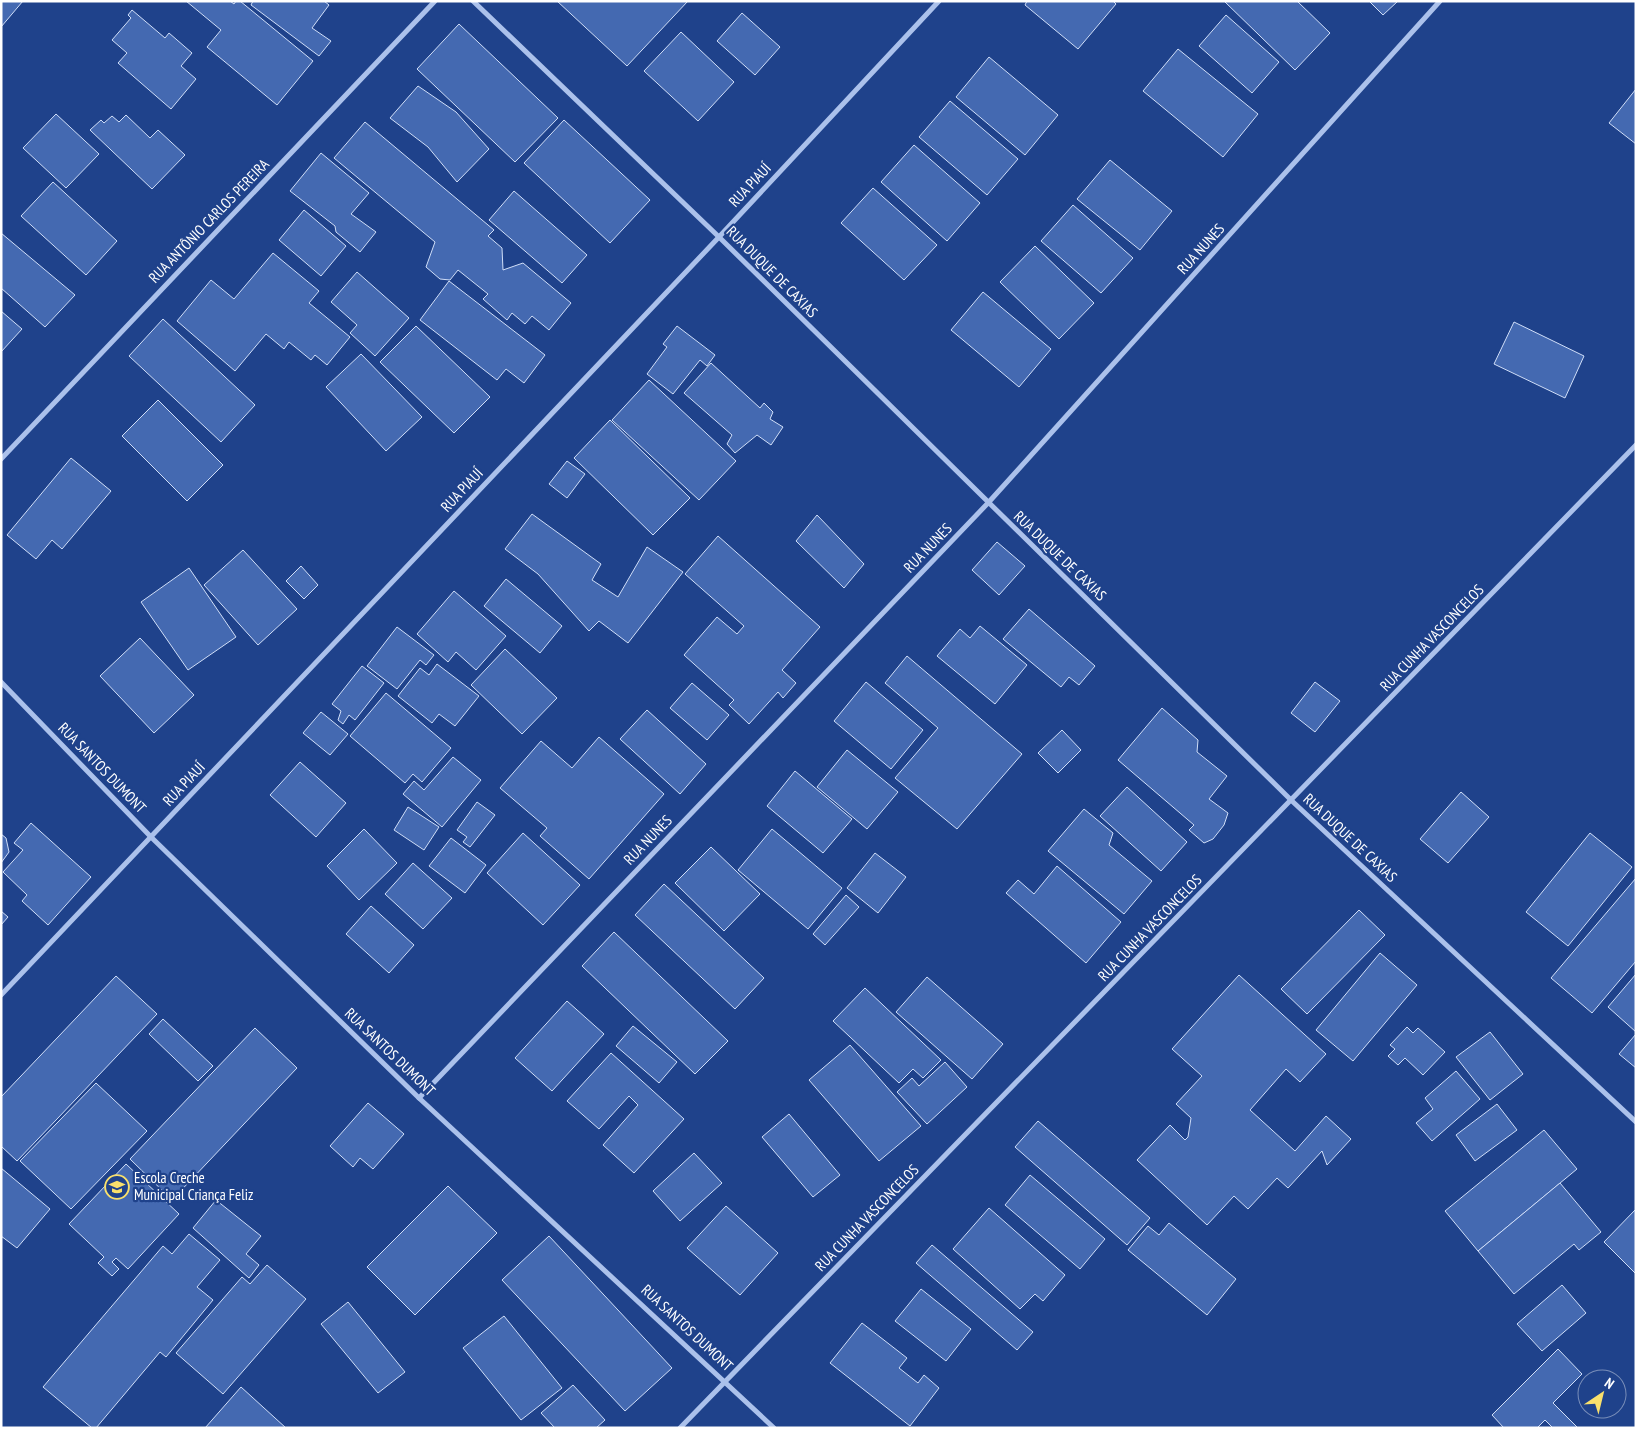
<svg xmlns="http://www.w3.org/2000/svg" width="1637" height="1429" viewBox="0 0 1637 1429" font-family="'PT Sans Narrow',sans-serif">
  <rect width="100%" height="100%" fill="#1f428b"/>
  <!-- building -->
  <g fill="#4469b1" stroke="#d0def8">
    <path d="M 1,1 L 23,1 L 1,27 Z"/>
    <path d="M 186,1 L 230,1 L 234,4 L 236,1 L 240,1 L 313,61 L 277,105 L 207,47 L 221,30 Z"/>
    <path d="M 253,1 L 324,1 L 329,5 L 312,28 L 331,41 L 319,56 L 251,5 Z"/>
    <path d="M 557,1 L 688,1 L 627,66 Z"/>
    <path d="M 1027,1 L 1113,1 L 1116,4 L 1078,49 L 1025,5 Z"/>
    <path d="M 1224,1 L 1297,1 L 1330,33 L 1295,70 Z"/>
    <path d="M 1369,1 L 1398,1 L 1383,15 Z"/>
    <path d="M 132,10 L 165,38 L 169,33 L 192,53 L 181,66 L 196,79 L 171,109 L 118,63 L 127,53 L 112,40 L 131,18 L 128,15 Z"/>
    <path d="M 742,13 L 780,47 L 755,75 L 717,41 Z"/>
    <path d="M 1226,15 L 1279,62 L 1252,93 L 1199,46 Z"/>
    <path d="M 459,24 L 558,118 L 515,162 L 417,69 Z"/>
    <path d="M 681,32 L 734,82 L 698,121 L 644,71 Z"/>
    <path d="M 1178,49 L 1258,114 L 1223,157 L 1143,91 Z"/>
    <path d="M 989,57 L 1058,115 L 1025,155 L 956,97 Z"/>
    <path d="M 418,86 L 456,112 L 489,149 L 457,182 L 428,147 L 390,118 Z"/>
    <path d="M 1636,89 L 1636,144 L 1609,123 Z"/>
    <path d="M 950,101 L 1018,159 L 987,195 L 919,137 Z"/>
    <path d="M 56,114 L 99,154 L 66,188 L 23,148 Z"/>
    <path d="M 126,115 L 150,138 L 158,130 L 185,155 L 152,189 L 90,130 L 101,120 L 104,123 L 112,116 L 119,122 Z"/>
    <path d="M 564,120 L 650,200 L 610,243 L 524,163 Z"/>
    <path d="M 365,122 L 494,230 L 488,236 L 502,248 L 503,270 L 523,263 L 571,303 L 549,330 L 532,316 L 525,324 L 512,313 L 507,320 L 483,299 L 488,294 L 458,270 L 450,280 L 440,279 L 426,267 L 435,242 L 334,158 Z"/>
    <path d="M 914,145 L 980,203 L 947,241 L 881,182 Z"/>
    <path d="M 321,153 L 369,193 L 351,214 L 376,232 L 360,252 L 336,232 L 335,226 L 290,191 Z"/>
    <path d="M 1110,160 L 1172,211 L 1140,250 L 1077,199 Z"/>
    <path d="M 53,182 L 117,241 L 86,275 L 21,216 Z"/>
    <path d="M 873,188 L 937,245 L 904,280 L 841,223 Z"/>
    <path d="M 514,191 L 587,255 L 562,283 L 489,220 Z"/>
    <path d="M 1073,205 L 1133,258 L 1101,293 L 1041,241 Z"/>
    <path d="M 304,210 L 346,246 L 321,276 L 279,240 Z"/>
    <path d="M 1,233 L 75,295 L 45,327 L 1,288 Z"/>
    <path d="M 1035,246 L 1094,303 L 1059,339 L 1000,282 Z"/>
    <path d="M 273,253 L 319,291 L 309,303 L 350,337 L 327,365 L 315,355 L 311,360 L 289,342 L 284,349 L 266,334 L 235,371 L 177,321 L 211,280 L 234,299 Z"/>
    <path d="M 357,272 L 409,318 L 375,356 L 350,333 L 357,325 L 331,302 Z"/>
    <path d="M 449,281 L 545,355 L 524,383 L 506,369 L 497,380 L 420,320 Z"/>
    <path d="M 983,292 L 1051,349 L 1019,387 L 951,330 Z"/>
    <path d="M 1,311 L 22,329 L 1,352 Z"/>
    <path d="M 163,319 L 255,405 L 221,442 L 129,356 Z"/>
    <path d="M 1514,322 L 1584,356 L 1565,398 L 1494,364 Z"/>
    <path d="M 416,326 L 490,397 L 454,433 L 380,362 Z"/>
    <path d="M 677,326 L 715,355 L 707,366 L 700,360 L 673,394 L 647,374 L 667,347 L 663,344 Z"/>
    <path d="M 361,354 L 422,417 L 386,451 L 326,387 Z"/>
    <path d="M 711,363 L 760,408 L 764,403 L 773,412 L 770,419 L 783,427 L 771,445 L 757,435 L 735,453 L 727,444 L 732,435 L 684,393 Z"/>
    <path d="M 649,380 L 736,461 L 699,500 L 612,420 Z"/>
    <path d="M 158,400 L 223,465 L 187,501 L 122,436 Z"/>
    <path d="M 610,420 L 690,498 L 653,535 L 574,458 Z"/>
    <path d="M 71,458 L 111,491 L 62,549 L 52,540 L 36,559 L 7,535 Z"/>
    <path d="M 567,461 L 585,474 L 567,498 L 549,484 Z"/>
    <path d="M 532,514 L 601,564 L 592,580 L 618,597 L 647,547 L 683,572 L 628,643 L 599,621 L 589,631 L 538,574 L 505,549 Z"/>
    <path d="M 817,515 L 864,564 L 844,588 L 796,541 Z"/>
    <path d="M 718,536 L 820,627 L 782,670 L 796,683 L 783,698 L 778,692 L 749,724 L 729,705 L 734,700 L 684,655 L 717,617 L 737,634 L 744,626 L 685,574 Z"/>
    <path d="M 997,542 L 1025,566 L 999,595 L 972,570 Z"/>
    <path d="M 243,550 L 297,609 L 258,645 L 204,585 Z"/>
    <path d="M 301,566 L 318,585 L 304,599 L 286,581 Z"/>
    <path d="M 189,568 L 236,637 L 188,670 L 141,602 Z"/>
    <path d="M 506,579 L 562,626 L 540,653 L 484,606 Z"/>
    <path d="M 454,591 L 506,636 L 476,670 L 456,652 L 448,662 L 417,634 Z"/>
    <path d="M 1029,609 L 1095,666 L 1079,685 L 1069,677 L 1061,687 L 1003,639 Z"/>
    <path d="M 980,626 L 1027,665 L 995,704 L 937,656 L 960,629 L 970,638 Z"/>
    <path d="M 397,627 L 434,655 L 426,665 L 420,660 L 397,689 L 367,666 Z"/>
    <path d="M 140,638 L 194,695 L 154,733 L 100,676 Z"/>
    <path d="M 505,649 L 557,698 L 522,734 L 471,685 Z"/>
    <path d="M 907,656 L 1022,754 L 957,829 L 895,778 L 938,728 L 885,683 Z"/>
    <path d="M 437,664 L 479,696 L 455,726 L 439,714 L 432,723 L 398,696 L 420,668 L 429,675 Z"/>
    <path d="M 362,666 L 384,683 L 355,720 L 349,715 L 343,724 L 338,720 L 341,711 L 332,704 Z"/>
    <path d="M 866,682 L 923,730 L 891,769 L 834,721 Z"/>
    <path d="M 1315,682 L 1340,701 L 1315,732 L 1291,713 Z"/>
    <path d="M 692,683 L 729,715 L 707,740 L 670,708 Z"/>
    <path d="M 386,693 L 451,748 L 422,782 L 413,774 L 405,783 L 350,736 Z"/>
    <path d="M 1162,708 L 1198,740 L 1197,752 L 1227,776 L 1209,799 L 1228,813 L 1224,825 L 1213,839 L 1204,843 L 1189,830 L 1194,825 L 1118,760 Z"/>
    <path d="M 647,710 L 706,764 L 680,794 L 620,739 Z"/>
    <path d="M 321,712 L 348,734 L 330,755 L 303,733 Z"/>
    <path d="M 1062,730 L 1081,750 L 1058,773 L 1038,753 Z"/>
    <path d="M 599,737 L 664,794 L 589,879 L 540,836 L 547,828 L 500,788 L 541,741 L 572,768 Z"/>
    <path d="M 847,750 L 898,792 L 867,829 L 817,787 Z"/>
    <path d="M 453,757 L 481,780 L 442,827 L 403,794 L 414,781 L 424,790 Z"/>
    <path d="M 300,762 L 346,803 L 316,837 L 270,795 Z"/>
    <path d="M 795,771 L 852,819 L 823,853 L 767,806 Z"/>
    <path d="M 1127,787 L 1187,842 L 1161,871 L 1100,816 Z"/>
    <path d="M 1461,792 L 1489,817 L 1448,863 L 1420,839 Z"/>
    <path d="M 477,802 L 495,815 L 470,847 L 463,842 L 467,837 L 457,830 Z"/>
    <path d="M 408,807 L 439,827 L 424,850 L 394,830 Z"/>
    <path d="M 1084,809 L 1113,833 L 1109,845 L 1152,881 L 1124,914 L 1048,851 Z"/>
    <path d="M 31,823 L 91,877 L 48,925 L 22,901 L 27,895 L 3,872 L 23,850 L 14,843 Z"/>
    <path d="M 364,829 L 397,863 L 359,900 L 327,866 Z"/>
    <path d="M 772,829 L 842,888 L 808,929 L 738,870 Z"/>
    <path d="M 523,833 L 580,885 L 543,925 L 487,873 Z"/>
    <path d="M 1590,833 L 1632,867 L 1568,946 L 1526,912 Z"/>
    <path d="M 1,834 L 6,838 L 9,852 L 1,863 Z"/>
    <path d="M 451,838 L 486,865 L 465,893 L 429,866 Z"/>
    <path d="M 711,847 L 760,894 L 724,931 L 675,883 Z"/>
    <path d="M 875,853 L 906,877 L 878,913 L 847,888 Z"/>
    <path d="M 413,863 L 452,898 L 423,929 L 385,894 Z"/>
    <path d="M 1057,866 L 1121,922 L 1086,963 L 1006,893 L 1018,880 L 1034,894 Z"/>
    <path d="M 1636,878 L 1636,961 L 1592,1013 L 1551,978 Z"/>
    <path d="M 664,884 L 764,978 L 735,1009 L 635,915 Z"/>
    <path d="M 846,895 L 859,907 L 825,945 L 813,934 Z"/>
    <path d="M 371,906 L 414,945 L 389,973 L 346,934 Z"/>
    <path d="M 1359,910 L 1385,935 L 1307,1014 L 1281,989 Z"/>
    <path d="M 1,911 L 8,917 L 1,925 Z"/>
    <path d="M 614,932 L 728,1041 L 695,1074 L 582,966 Z"/>
    <path d="M 1380,953 L 1417,985 L 1353,1061 L 1316,1030 Z"/>
    <path d="M 1636,974 L 1636,1032 L 1608,1007 Z"/>
    <path d="M 1239,975 L 1326,1054 L 1300,1082 L 1286,1069 L 1250,1110 L 1295,1151 L 1326,1116 L 1351,1139 L 1327,1165 L 1322,1151 L 1288,1188 L 1277,1178 L 1248,1209 L 1234,1196 L 1207,1225 L 1137,1160 L 1170,1125 L 1185,1140 L 1188,1137 L 1191,1118 L 1176,1104 L 1202,1076 L 1172,1049 Z"/>
    <path d="M 116,976 L 157,1014 L 17,1161 L 1,1146 L 1,1097 Z"/>
    <path d="M 927,977 L 1003,1044 L 972,1079 L 896,1012 Z"/>
    <path d="M 865,988 L 941,1060 L 923,1078 L 913,1069 L 899,1083 L 833,1021 Z"/>
    <path d="M 567,1001 L 604,1034 L 552,1091 L 515,1058 Z"/>
    <path d="M 163,1019 L 213,1066 L 198,1081 L 149,1034 Z"/>
    <path d="M 633,1026 L 677,1062 L 659,1083 L 616,1046 Z"/>
    <path d="M 1407,1027 L 1413,1033 L 1418,1028 L 1445,1052 L 1423,1075 L 1405,1058 L 1398,1065 L 1388,1056 L 1395,1049 L 1390,1045 Z"/>
    <path d="M 255,1028 L 297,1068 L 172,1200 L 130,1159 Z"/>
    <path d="M 1490,1032 L 1523,1074 L 1490,1100 L 1456,1057 Z"/>
    <path d="M 1636,1034 L 1636,1068 L 1619,1054 Z"/>
    <path d="M 850,1045 L 921,1126 L 879,1161 L 809,1080 Z"/>
    <path d="M 611,1053 L 684,1119 L 634,1173 L 603,1145 L 638,1105 L 629,1096 L 599,1129 L 567,1101 Z"/>
    <path d="M 945,1062 L 967,1087 L 927,1124 L 897,1092 L 912,1078 L 919,1086 Z"/>
    <path d="M 1456,1071 L 1480,1099 L 1432,1141 L 1416,1123 L 1433,1109 L 1425,1098 Z"/>
    <path d="M 96,1083 L 147,1131 L 71,1209 L 20,1161 Z"/>
    <path d="M 368,1103 L 404,1134 L 373,1169 L 360,1158 L 353,1167 L 330,1146 Z"/>
    <path d="M 1497,1104 L 1517,1130 L 1475,1161 L 1456,1135 Z"/>
    <path d="M 789,1114 L 840,1175 L 813,1197 L 762,1137 Z"/>
    <path d="M 1038,1121 L 1150,1218 L 1127,1245 L 1015,1147 Z"/>
    <path d="M 1544,1130 L 1577,1169 L 1478,1251 L 1445,1211 Z"/>
    <path d="M 694,1153 L 722,1183 L 680,1221 L 653,1191 Z"/>
    <path d="M 126,1164 L 179,1214 L 128,1269 L 116,1258 L 112,1262 L 119,1269 L 112,1276 L 98,1263 L 104,1257 L 69,1224 Z"/>
    <path d="M 1,1168 L 50,1209 L 17,1248 L 1,1236 Z"/>
    <path d="M 1030,1175 L 1105,1239 L 1080,1269 L 1005,1205 Z"/>
    <path d="M 1560,1183 L 1601,1232 L 1579,1250 L 1574,1244 L 1514,1294 L 1478,1251 Z"/>
    <path d="M 448,1186 L 497,1233 L 415,1315 L 367,1267 Z"/>
    <path d="M 216,1200 L 261,1236 L 246,1254 L 259,1265 L 249,1278 L 193,1228 Z"/>
    <path d="M 726,1206 L 778,1253 L 740,1295 L 687,1248 Z"/>
    <path d="M 989,1208 L 1065,1275 L 1043,1301 L 1035,1294 L 1020,1309 L 953,1249 Z"/>
    <path d="M 1636,1209 L 1636,1274 L 1604,1242 Z"/>
    <path d="M 1169,1223 L 1236,1279 L 1207,1315 L 1128,1250 L 1148,1226 L 1159,1235 Z"/>
    <path d="M 189,1234 L 220,1260 L 197,1287 L 213,1300 L 166,1357 L 160,1352 L 96,1428 L 92,1428 L 43,1387 L 163,1246 L 172,1254 Z"/>
    <path d="M 549,1236 L 672,1368 L 625,1411 L 502,1280 Z"/>
    <path d="M 932,1245 L 1033,1332 L 1017,1350 L 916,1263 Z"/>
    <path d="M 267,1265 L 306,1299 L 223,1394 L 176,1353 L 242,1277 L 250,1284 Z"/>
    <path d="M 1562,1285 L 1586,1313 L 1542,1351 L 1517,1324 Z"/>
    <path d="M 921,1289 L 971,1329 L 946,1361 L 895,1321 Z"/>
    <path d="M 348,1302 L 405,1372 L 378,1393 L 321,1324 Z"/>
    <path d="M 504,1316 L 562,1388 L 521,1420 L 463,1348 Z"/>
    <path d="M 862,1323 L 907,1358 L 899,1368 L 918,1383 L 924,1375 L 939,1388 L 910,1426 L 830,1363 Z"/>
    <path d="M 1558,1349 L 1582,1374 L 1553,1403 L 1578,1428 L 1553,1428 L 1545,1420 L 1537,1428 L 1504,1428 L 1492,1415 Z"/>
    <path d="M 573,1385 L 605,1420 L 596,1428 L 555,1428 L 541,1413 Z"/>
    <path d="M 241,1387 L 286,1428 L 205,1428 Z"/>
  </g>
  <g fill="none" stroke-linecap="round" stroke-linejoin="round">
    <!-- street -->
    <g stroke="#abc1eb" stroke-width="5">
      <path d="M 473,1 L 719,237 L 1292,801 L 1636,1122"/>
      <path d="M 1,459 L 435,1"/>
      <path d="M 1,682 L 151,837 L 419,1098 L 774,1428"/>
      <path d="M 1,995 L 719,237 L 939,1"/>
      <path d="M 419,1098 L 988,503 L 1440,1"/>
      <path d="M 680,1428 L 1636,445"/>
    </g>
  </g>
  <!-- icons -->
  <defs>
    <g id="school-ring" transform="scale(1.25)"><circle r="9.5" fill="#1f428b" stroke="#f9e06c" stroke-width="1.5"/><path d="M0-5L7-2L0 1L-7-2ZM-4 1L0 2.5L4 1V4Q0 6-4 4Z" fill="#f9e06c"/></g>
  </defs>
  <g fill-rule="evenodd">
    <use href="#school-ring" x="117" y="1187"/>
  </g>
  <g text-anchor="middle" stroke-width="4.5" stroke-linejoin="round" paint-order="stroke">
    <!-- street labels -->
    <g font-size="15" fill="#fff" stroke="#1f428b">
      <text transform="translate(750 185) rotate(-47)" y="5">RUA PIAUÍ</text>
      <text transform="translate(209 221) rotate(-46)" y="5">RUA ANTÔNIO CARLOS PEREIRA</text>
      <text transform="translate(1201 249) rotate(-48)" y="5">RUA NUNES</text>
      <text transform="translate(772 272) rotate(45)" y="5">RUA DUQUE DE CAXIAS</text>
      <text transform="translate(462 490) rotate(-47)" y="5">RUA PIAUÍ</text>
      <text transform="translate(928 548) rotate(-46)" y="5">RUA NUNES</text>
      <text transform="translate(1060 556) rotate(44)" y="5">RUA DUQUE DE CAXIAS</text>
      <text transform="translate(1432 638) rotate(-46)" y="5">RUA CUNHA VASCONCELOS</text>
      <text transform="translate(102 768) rotate(46)" y="5">RUA SANTOS DUMONT</text>
      <text transform="translate(184 784) rotate(-47)" y="5">RUA PIAUÍ</text>
      <text transform="translate(1350 838) rotate(43)" y="5">RUA DUQUE DE CAXIAS</text>
      <text transform="translate(648 840) rotate(-46)" y="5">RUA NUNES</text>
      <text transform="translate(1150 928) rotate(-46)" y="5">RUA CUNHA VASCONCELOS</text>
      <text transform="translate(390 1052) rotate(44)" y="5">RUA SANTOS DUMONT</text>
      <text transform="translate(867 1218) rotate(-46)" y="5">RUA CUNHA VASCONCELOS</text>
      <text transform="translate(687 1328) rotate(43)" y="5">RUA SANTOS DUMONT</text>
    </g>
    <!-- poi labels -->
    <g font-size="15" fill="#fff" stroke="#1f428b" text-anchor="start">
      <text x="134" y="1183">Escola Creche<tspan x="134" dy="17">Municipal Criança Feliz</tspan></text>
    </g>
  </g>
  <!-- border -->
  <rect width="1637" height="1429" fill="none" stroke="#ffffff" stroke-width="5"/>
  <!-- north arrow -->
  <g transform="translate(1602 1394) rotate(35)"><circle r="24" fill="#1f428b" stroke="#798eb9"/>
  <path d="M0-4L9 19L0 12L-9 19Z" fill="#f9e06c"/>
  <text y="-8" font-size="14" font-weight="bold" text-anchor="middle" fill="#ffffff">N</text>
  </g>
</svg>
